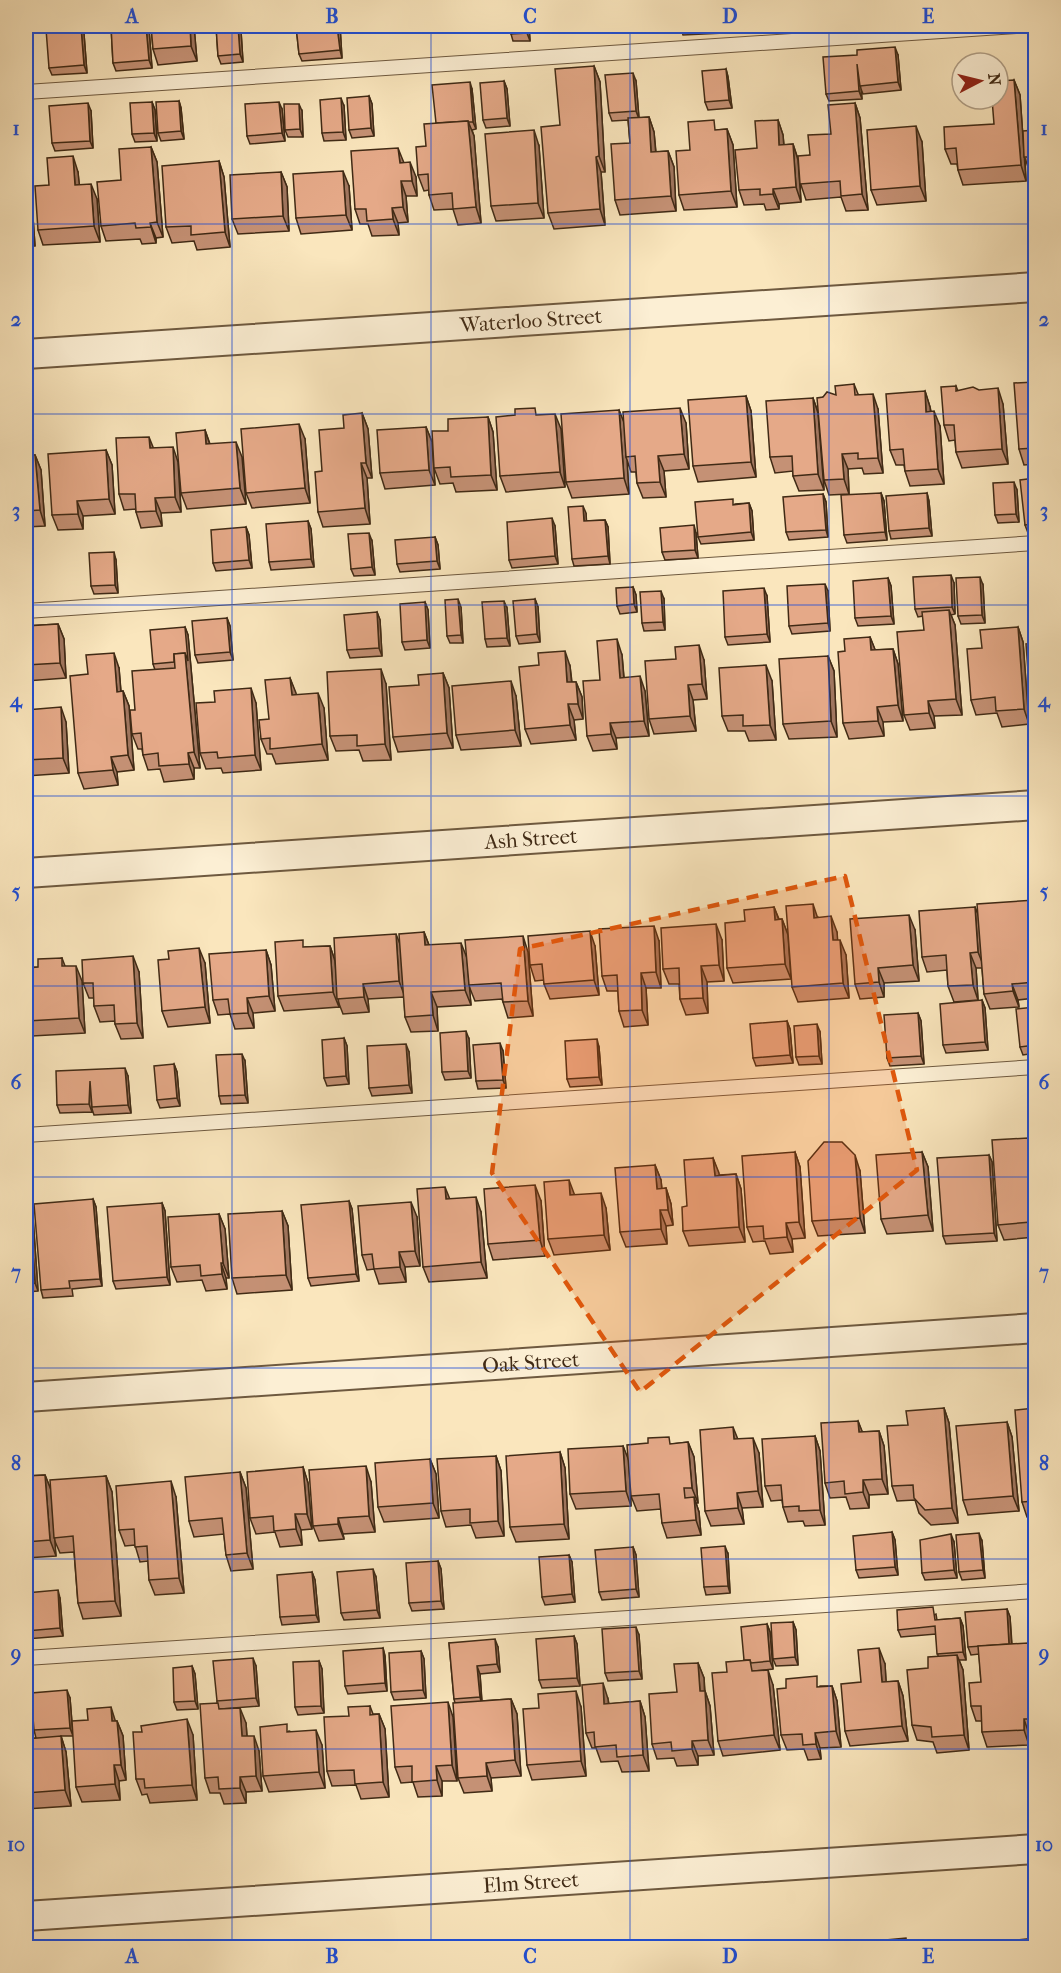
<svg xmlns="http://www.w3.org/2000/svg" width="1061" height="1973" viewBox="0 0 1061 1973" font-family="'IM FELL French Canon',serif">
  <rect width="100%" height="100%" fill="#fae6bd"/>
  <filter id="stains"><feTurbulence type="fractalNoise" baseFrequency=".00333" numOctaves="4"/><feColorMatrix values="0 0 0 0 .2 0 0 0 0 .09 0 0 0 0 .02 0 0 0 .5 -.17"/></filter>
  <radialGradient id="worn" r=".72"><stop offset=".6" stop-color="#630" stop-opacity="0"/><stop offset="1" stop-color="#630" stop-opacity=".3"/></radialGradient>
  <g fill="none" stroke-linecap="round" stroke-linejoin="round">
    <!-- lane casing -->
    <g stroke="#6e593f" stroke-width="16">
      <g id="lane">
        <path d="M 26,92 L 1016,26"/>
        <path d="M 26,611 L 1036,543"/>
        <path d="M 26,1135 L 1036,1067"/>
        <path d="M 26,1658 L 1036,1591"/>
      </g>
    </g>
    <!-- street casing -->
    <g stroke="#6e593f" stroke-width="32">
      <g id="street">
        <path id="s1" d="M 26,354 L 1036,287"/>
        <path id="s2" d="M 26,873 L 1036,805"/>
        <path id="s3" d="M 26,1397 L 1036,1328"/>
        <path id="s4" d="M 26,1916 L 1036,1849"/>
      </g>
    </g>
    <!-- lane -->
    <use href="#lane" stroke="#fcefd4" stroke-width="14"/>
    <!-- street -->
    <use href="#street" stroke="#fcefd4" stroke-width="28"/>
  </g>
  <!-- wall -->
  <g fill="#c59175" stroke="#402a15" stroke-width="1.5">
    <path d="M 26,26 L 50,26 L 51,28 L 26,30 Z"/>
    <path d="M 111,26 L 147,26 L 149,29 L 152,68 L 116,71 L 113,63 Z"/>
    <path d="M 151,26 L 194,26 L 197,61 L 158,65 L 153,49 Z"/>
    <path d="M 216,26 L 239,26 L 241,31 L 243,62 L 221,64 L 218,56 Z"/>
    <path d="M 296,26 L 340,26 L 342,58 L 302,61 L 299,54 Z"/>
    <path d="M 443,26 L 468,26 L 468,29 L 445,31 Z"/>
    <path d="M 529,26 L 530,41 L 513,41 L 511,34 Z"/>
    <path d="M 638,26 L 661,26 L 661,31 L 639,31 Z"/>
    <path d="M 680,26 L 723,26 L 724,33 L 683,35 Z"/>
    <path d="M 760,26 L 780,26 L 780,28 L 761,29 Z"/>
    <path d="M 81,27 L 84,34 L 87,73 L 52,75 L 49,68 Z"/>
    <path d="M 898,55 L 901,90 L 863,94 L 861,89 L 862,99 L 829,101 L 826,94 Z"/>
    <path d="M 594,66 L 600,82 L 605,172 L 601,172 L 605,225 L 554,229 L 548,213 L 560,125 Z"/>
    <path d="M 726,69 L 728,77 L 732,108 L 708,110 L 705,102 Z"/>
    <path d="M 1014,80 L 1020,95 L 1024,152 L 1035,130 L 1035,172 L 1030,173 L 1025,158 L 1026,181 L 963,185 L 958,170 L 957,164 L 951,164 L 945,149 L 994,124 Z"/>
    <path d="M 504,81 L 507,89 L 510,126 L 486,128 L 483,120 Z"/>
    <path d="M 636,81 L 639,118 L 649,117 L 654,132 L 656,152 L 668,151 L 674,167 L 676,211 L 620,215 L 615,200 L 630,143 L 628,120 L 612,121 L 609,113 Z"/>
    <path d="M 472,89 L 476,129 L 472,130 L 474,136 L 481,223 L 458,225 L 453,209 L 434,210 L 429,195 L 429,190 L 424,191 L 418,175 L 426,146 L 436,123 Z"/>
    <path d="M 369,96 L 372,104 L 374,136 L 352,138 L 349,130 Z"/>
    <path d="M 179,101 L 181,108 L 184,139 L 161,141 L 158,133 Z"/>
    <path d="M 152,102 L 155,110 L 157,141 L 135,142 L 132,134 Z"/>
    <path d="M 855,103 L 860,118 L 868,210 L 846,211 L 841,197 L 806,200 L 800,182 L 801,202 L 779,204 L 779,209 L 766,210 L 764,204 L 744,205 L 739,190 L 757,148 L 778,120 L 783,135 L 784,145 L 793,144 L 798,159 L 810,155 L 831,134 Z"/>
    <path d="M 344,106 L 346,140 L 324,141 L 322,133 Z"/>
    <path d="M 282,109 L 285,141 L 250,144 L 247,136 Z"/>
    <path d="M 91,111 L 93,148 L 55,151 L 52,143 Z"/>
    <path d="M 302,111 L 303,137 L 288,137 L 285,130 Z"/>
    <path d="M 26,124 L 30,160 L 26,160 Z"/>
    <path d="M 727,129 L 733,145 L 737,207 L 684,210 L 679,195 L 690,150 L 717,130 Z"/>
    <path d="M 922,142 L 926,201 L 877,205 L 871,190 Z"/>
    <path d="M 539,146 L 544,218 L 496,221 L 491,206 Z"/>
    <path d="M 151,147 L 157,162 L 163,237 L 156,238 L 156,243 L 142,244 L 140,239 L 106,241 L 101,226 L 121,180 Z"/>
    <path d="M 219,161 L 224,177 L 230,247 L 197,250 L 194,241 L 172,243 L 166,227 Z"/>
    <path d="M 404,163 L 416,177 L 417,196 L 406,196 L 408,222 L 398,223 L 399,235 L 372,236 L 368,224 L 360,224 L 355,209 Z"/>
    <path d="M 78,172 L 79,185 L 97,199 L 100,242 L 43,245 L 38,230 L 49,185 Z"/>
    <path d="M 281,172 L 287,187 L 289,231 L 238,234 L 232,219 Z"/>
    <path d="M 26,174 L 31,189 L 35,246 L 26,246 Z"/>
    <path d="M 349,186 L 352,230 L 301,234 L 296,218 Z"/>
    <path d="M 1035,382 L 1035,464 L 1024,465 L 1019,449 Z"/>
    <path d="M 854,384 L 858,394 L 878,409 L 883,473 L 864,474 L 862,468 L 848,469 L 849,494 L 829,495 L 824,480 L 820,434 L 824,490 L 799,491 L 793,476 L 793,471 L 775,473 L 770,457 L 813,398 L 818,412 L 823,397 L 836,395 Z"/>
    <path d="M 956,386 L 958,391 L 1003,404 L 1008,464 L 962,468 L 956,452 L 955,440 L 949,441 L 944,425 Z"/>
    <path d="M 925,391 L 930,407 L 931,411 L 940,426 L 944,484 L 910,486 L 905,471 L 904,465 L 896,465 L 890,450 Z"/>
    <path d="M 746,396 L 751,411 L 756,477 L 698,482 L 693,466 Z"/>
    <path d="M 619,410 L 623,422 L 686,423 L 689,469 L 664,471 L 666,497 L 643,498 L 637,483 L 636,472 L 631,472 L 627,460 L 629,494 L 572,498 L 566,482 Z"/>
    <path d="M 362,413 L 368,429 L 372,478 L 367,478 L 370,524 L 323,527 L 318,512 L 322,471 Z"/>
    <path d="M 488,417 L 493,432 L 497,490 L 456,492 L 453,483 L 440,484 L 434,468 L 448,431 Z"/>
    <path d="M 426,427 L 432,442 L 435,485 L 385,489 L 380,473 Z"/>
    <path d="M 561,429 L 565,487 L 506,492 L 500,476 Z"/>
    <path d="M 205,430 L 210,444 L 242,457 L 246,504 L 187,509 L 181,493 L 179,466 L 181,512 L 161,513 L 162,526 L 141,528 L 136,512 L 136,509 L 124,510 L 119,494 L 153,448 L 178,462 Z"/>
    <path d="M 305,439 L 310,503 L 252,508 L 246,493 Z"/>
    <path d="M 106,450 L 112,465 L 115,514 L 83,516 L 83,529 L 58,530 L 52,515 Z"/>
    <path d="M 26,455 L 35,455 L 41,470 L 45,526 L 26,527 Z"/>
    <path d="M 1035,478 L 1035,532 L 1028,533 L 1025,525 Z"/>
    <path d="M 1017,490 L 1019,522 L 998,523 L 995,515 Z"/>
    <path d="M 881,493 L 884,501 L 887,540 L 847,543 L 844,535 Z"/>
    <path d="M 927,493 L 929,501 L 932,536 L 891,539 L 889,531 Z"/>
    <path d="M 823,494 L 826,502 L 828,537 L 789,540 L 786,532 Z"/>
    <path d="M 749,503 L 752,511 L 754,540 L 701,544 L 698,537 L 735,504 Z"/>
    <path d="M 586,513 L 586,521 L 605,520 L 608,527 L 610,564 L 574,566 L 572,559 Z"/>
    <path d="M 308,521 L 311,529 L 314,567 L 271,570 L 269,562 Z"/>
    <path d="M 555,526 L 558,564 L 512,568 L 509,560 Z"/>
    <path d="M 246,527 L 249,535 L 252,568 L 216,571 L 213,563 Z"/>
    <path d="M 696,533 L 698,558 L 665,560 L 662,552 Z"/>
    <path d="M 435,537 L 438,545 L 440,569 L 400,572 L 397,564 Z"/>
    <path d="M 372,541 L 375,575 L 354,576 L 351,569 Z"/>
    <path d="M 116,560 L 118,593 L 94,594 L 91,586 Z"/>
    <path d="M 26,574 L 28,574 L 31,582 L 32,604 L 26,604 Z"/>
    <path d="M 888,578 L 891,586 L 894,624 L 858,626 L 855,618 Z"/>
    <path d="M 954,583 L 955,614 L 951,615 L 955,625 L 962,715 L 934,716 L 935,728 L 910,730 L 904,715 L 924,630 L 923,616 L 918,617 L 915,609 Z"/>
    <path d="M 983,585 L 985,623 L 961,624 L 958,616 Z"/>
    <path d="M 633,587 L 636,595 L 637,612 L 620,614 L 617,606 Z"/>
    <path d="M 828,591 L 830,631 L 792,634 L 789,626 Z"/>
    <path d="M 767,596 L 770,642 L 728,645 L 725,637 Z"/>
    <path d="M 535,599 L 538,607 L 540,642 L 519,644 L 516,636 Z"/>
    <path d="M 664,599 L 665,630 L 644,631 L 642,623 Z"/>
    <path d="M 425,602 L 428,610 L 430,648 L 405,650 L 402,642 Z"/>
    <path d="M 461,607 L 463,643 L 450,643 L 447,636 Z"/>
    <path d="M 507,608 L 510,646 L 487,647 L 485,639 Z"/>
    <path d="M 377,612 L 380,620 L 382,656 L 350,658 L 347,650 Z"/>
    <path d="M 227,618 L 230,626 L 233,660 L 198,663 L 195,655 Z"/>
    <path d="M 58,624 L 64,639 L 66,678 L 26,681 L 26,626 Z"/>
    <path d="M 185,627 L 188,635 L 200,768 L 194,768 L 194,779 L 164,782 L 160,769 L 148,770 L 143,755 L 142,749 L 138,749 L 132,734 L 135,710 L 155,670 L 153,664 Z"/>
    <path d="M 1018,627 L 1023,642 L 1029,724 L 1002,727 L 997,713 L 976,715 L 971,700 Z"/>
    <path d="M 870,637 L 875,650 L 893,649 L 898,664 L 903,721 L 883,722 L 884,736 L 849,739 L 843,723 L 845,651 Z"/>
    <path d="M 1035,643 L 1035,712 L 1030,697 Z"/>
    <path d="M 622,655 L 624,677 L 645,691 L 649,736 L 616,738 L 617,749 L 593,751 L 587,736 L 600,680 Z"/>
    <path d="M 828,656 L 834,671 L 837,737 L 789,739 L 783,724 Z"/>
    <path d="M 676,659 L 704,660 L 707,699 L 693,700 L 696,731 L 654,734 L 649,719 Z"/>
    <path d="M 570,666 L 572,682 L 576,682 L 582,697 L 583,719 L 574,720 L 576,740 L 531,744 L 525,729 Z"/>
    <path d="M 119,668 L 121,691 L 123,691 L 129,706 L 134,770 L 117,772 L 118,785 L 84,789 L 78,773 L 88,674 Z"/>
    <path d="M 443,673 L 449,688 L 453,748 L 398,752 L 393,737 L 419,685 Z"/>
    <path d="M 290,678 L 296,695 L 324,708 L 328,760 L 276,764 L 272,754 L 267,754 L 261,739 L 269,719 Z"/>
    <path d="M 772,681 L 776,740 L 749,741 L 745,731 L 728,731 L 722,716 Z"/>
    <path d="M 386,684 L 391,760 L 363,761 L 359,750 L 336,751 L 330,736 Z"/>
    <path d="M 516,696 L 521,746 L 461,750 L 456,735 Z"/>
    <path d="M 26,699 L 29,709 L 66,722 L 69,773 L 26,776 Z"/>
    <path d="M 215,702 L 256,703 L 261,770 L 223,773 L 221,768 L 206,769 L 200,753 Z"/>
    <path d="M 1035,900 L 1035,998 L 1018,1000 L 1019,1007 L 990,1009 L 984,994 L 982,968 L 976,968 L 978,1000 L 954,1002 L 948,986 L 947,970 L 927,972 L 922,957 L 975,907 L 977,913 Z"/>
    <path d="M 774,907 L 779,919 L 782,919 L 788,935 L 791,979 L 733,983 L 727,968 L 745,921 Z"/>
    <path d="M 818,917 L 837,932 L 837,940 L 846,955 L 849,998 L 798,1002 L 792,987 Z"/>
    <path d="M 915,930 L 919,981 L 884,983 L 884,997 L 860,999 L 855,984 Z"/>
    <path d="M 424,932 L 429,945 L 467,957 L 528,952 L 533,1016 L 508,1018 L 503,1002 L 502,999 L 475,1001 L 469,986 L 471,1005 L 437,1007 L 438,1031 L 411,1032 L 405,1017 L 404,997 L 368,999 L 369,1012 L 343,1014 L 338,1001 L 339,1007 L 284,1011 L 278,996 L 305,947 L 330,946 L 335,961 L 400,944 Z"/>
    <path d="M 722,940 L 724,981 L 707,982 L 708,1013 L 686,1015 L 680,999 L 679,984 L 669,984 L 663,969 Z"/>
    <path d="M 659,941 L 661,988 L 646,988 L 648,1025 L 624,1027 L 619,1011 L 618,991 L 607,991 L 602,976 Z"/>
    <path d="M 595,946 L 599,995 L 550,999 L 544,984 L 544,980 L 535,981 L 530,965 Z"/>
    <path d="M 266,950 L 271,965 L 275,1011 L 253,1013 L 254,1028 L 235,1029 L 230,1014 L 218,1015 L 213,1000 Z"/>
    <path d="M 62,958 L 65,966 L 82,981 L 85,1033 L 32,1036 L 27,1022 L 26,1022 L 26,968 L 38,967 Z"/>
    <path d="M 169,959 L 205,963 L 210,1023 L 168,1027 L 162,1011 Z"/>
    <path d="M 139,972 L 143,1038 L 121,1039 L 115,1024 L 115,1021 L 100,1022 L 94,1006 L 94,998 L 89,998 L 83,983 Z"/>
    <path d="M 982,1000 L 985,1008 L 988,1050 L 946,1053 L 943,1045 Z"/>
    <path d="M 1035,1007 L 1035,1053 L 1023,1055 L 1020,1047 Z"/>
    <path d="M 918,1013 L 921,1021 L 924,1064 L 890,1066 L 887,1058 Z"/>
    <path d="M 787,1021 L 790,1029 L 793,1063 L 756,1066 L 753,1058 Z"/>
    <path d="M 820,1032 L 822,1064 L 799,1065 L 796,1057 Z"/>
    <path d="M 344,1038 L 347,1046 L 349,1084 L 327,1086 L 324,1078 Z"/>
    <path d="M 469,1039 L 471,1078 L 445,1080 L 442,1072 Z"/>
    <path d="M 599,1047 L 602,1085 L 570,1087 L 567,1079 Z"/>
    <path d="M 503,1051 L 506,1088 L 478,1089 L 476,1081 Z"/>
    <path d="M 409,1052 L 412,1093 L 372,1096 L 369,1088 Z"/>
    <path d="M 245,1061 L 248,1103 L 221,1104 L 219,1096 Z"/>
    <path d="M 174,1064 L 177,1072 L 180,1106 L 160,1108 L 157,1100 Z"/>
    <path d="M 128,1076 L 131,1113 L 94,1115 L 92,1109 L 92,1112 L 60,1113 L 57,1105 Z"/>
    <path d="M 1035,1151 L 1035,1237 L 1004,1240 L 998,1225 L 1032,1152 Z"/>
    <path d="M 795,1152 L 800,1167 L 805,1238 L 792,1239 L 793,1252 L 770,1254 L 765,1241 L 753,1242 L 747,1227 Z"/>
    <path d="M 922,1152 L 928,1167 L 933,1231 L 887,1234 L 881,1219 Z"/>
    <path d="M 989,1155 L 992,1162 L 997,1241 L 946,1244 L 943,1236 Z"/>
    <path d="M 713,1158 L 719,1175 L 736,1174 L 741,1189 L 745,1242 L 689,1246 L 683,1231 L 687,1206 Z"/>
    <path d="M 655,1165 L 661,1180 L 662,1189 L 666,1188 L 671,1204 L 673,1225 L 666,1226 L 667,1244 L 626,1247 L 620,1232 Z"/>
    <path d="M 860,1171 L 865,1233 L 818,1236 L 812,1221 Z"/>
    <path d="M 574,1195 L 606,1208 L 610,1250 L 554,1255 L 548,1239 Z"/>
    <path d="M 93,1199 L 96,1207 L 102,1286 L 72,1289 L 73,1296 L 43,1298 L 41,1290 Z"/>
    <path d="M 349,1201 L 352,1209 L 359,1281 L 311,1286 L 308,1278 Z"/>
    <path d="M 541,1201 L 545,1256 L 493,1260 L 488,1244 Z"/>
    <path d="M 162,1203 L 165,1211 L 170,1285 L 116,1289 L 113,1281 Z"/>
    <path d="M 26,1209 L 33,1217 L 38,1291 L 26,1292 Z"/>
    <path d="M 282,1211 L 288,1226 L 292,1290 L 237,1294 L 232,1278 Z"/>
    <path d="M 481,1212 L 487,1278 L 429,1282 L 423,1267 Z"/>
    <path d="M 219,1214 L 225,1229 L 229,1278 L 226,1278 L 227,1289 L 206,1291 L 202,1280 L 177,1282 L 171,1267 Z"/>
    <path d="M 417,1217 L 420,1266 L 405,1267 L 406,1282 L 379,1284 L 374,1269 L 367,1270 L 362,1255 Z"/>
    <path d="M 944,1408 L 949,1423 L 958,1523 L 931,1525 L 919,1513 L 915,1500 L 897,1501 L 892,1486 L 908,1425 Z"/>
    <path d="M 1035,1408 L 1035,1517 L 1027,1517 L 1022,1502 Z"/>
    <path d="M 858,1421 L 862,1432 L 879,1431 L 884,1446 L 888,1494 L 869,1495 L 869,1508 L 850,1509 L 846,1497 L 830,1498 L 825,1483 Z"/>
    <path d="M 1007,1422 L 1012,1437 L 1019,1511 L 968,1515 L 963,1500 Z"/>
    <path d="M 815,1436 L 820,1451 L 825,1525 L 805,1526 L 803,1521 L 788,1522 L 783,1507 L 782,1500 L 771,1501 L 765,1486 Z"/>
    <path d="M 738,1439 L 759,1453 L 763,1507 L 742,1508 L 744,1524 L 711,1526 L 705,1511 Z"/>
    <path d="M 688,1442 L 694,1457 L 698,1503 L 696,1503 L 699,1512 L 701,1535 L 667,1538 L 662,1523 L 661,1509 L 637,1511 L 631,1496 L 629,1466 L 631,1506 L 576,1509 L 570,1494 L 623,1446 L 628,1461 L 672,1444 Z"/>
    <path d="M 560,1452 L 565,1468 L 569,1539 L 516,1542 L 510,1527 Z"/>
    <path d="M 496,1456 L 501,1471 L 504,1536 L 476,1538 L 471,1525 L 446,1527 L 441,1511 Z"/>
    <path d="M 430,1459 L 436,1474 L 439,1518 L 384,1522 L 378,1507 Z"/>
    <path d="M 303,1467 L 308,1483 L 312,1529 L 301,1530 L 302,1545 L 280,1547 L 275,1532 L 256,1534 L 250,1518 Z"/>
    <path d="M 240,1472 L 246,1488 L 253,1569 L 231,1571 L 226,1555 L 224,1534 L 194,1537 L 189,1521 Z"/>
    <path d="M 45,1475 L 51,1490 L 106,1476 L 112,1492 L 121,1616 L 83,1619 L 78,1603 L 74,1552 L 60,1553 L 54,1539 L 56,1556 L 26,1558 L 26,1476 Z"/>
    <path d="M 371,1482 L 375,1532 L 343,1534 L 344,1539 L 319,1541 L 313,1526 Z"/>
    <path d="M 176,1497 L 184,1593 L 155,1595 L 149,1580 L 148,1561 L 140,1562 L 135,1545 L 125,1546 L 119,1530 Z"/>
    <path d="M 892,1532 L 895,1540 L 898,1575 L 859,1578 L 856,1570 Z"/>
    <path d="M 982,1541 L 985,1578 L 962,1580 L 959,1572 Z"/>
    <path d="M 954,1542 L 957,1578 L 925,1580 L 922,1573 Z"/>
    <path d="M 633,1547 L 636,1555 L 639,1597 L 602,1600 L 599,1592 Z"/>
    <path d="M 728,1554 L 730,1593 L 706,1595 L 704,1587 Z"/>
    <path d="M 569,1555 L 572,1562 L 575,1602 L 545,1605 L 542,1597 Z"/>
    <path d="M 438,1561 L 441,1569 L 444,1609 L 412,1611 L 409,1603 Z"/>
    <path d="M 312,1572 L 315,1580 L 319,1622 L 282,1625 L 280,1617 Z"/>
    <path d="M 376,1577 L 380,1618 L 344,1620 L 341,1613 Z"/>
    <path d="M 26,1593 L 60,1598 L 63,1636 L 26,1639 Z"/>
    <path d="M 1007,1609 L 1010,1617 L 1012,1644 L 1033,1658 L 1035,1696 L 1035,1734 L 1029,1734 L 1029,1745 L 987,1747 L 982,1732 L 982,1721 L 976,1721 L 971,1706 L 981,1682 L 979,1654 L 971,1655 L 968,1647 Z"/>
    <path d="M 936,1614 L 937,1620 L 960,1618 L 963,1626 L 966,1660 L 959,1660 L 963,1670 L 969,1750 L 937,1753 L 933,1742 L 917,1740 L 912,1725 L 938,1656 L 936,1634 L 901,1637 L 898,1630 Z"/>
    <path d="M 793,1622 L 796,1630 L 798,1665 L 776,1666 L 773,1659 Z"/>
    <path d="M 767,1624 L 770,1632 L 773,1669 L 754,1671 L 773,1685 L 780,1750 L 723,1756 L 718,1741 L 727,1672 L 744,1660 Z"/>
    <path d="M 639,1635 L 642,1679 L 608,1681 L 605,1673 Z"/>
    <path d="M 574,1636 L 577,1644 L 580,1686 L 542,1688 L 539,1680 Z"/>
    <path d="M 449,1643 L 498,1647 L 500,1672 L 480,1674 L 482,1701 L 511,1699 L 517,1714 L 521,1776 L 491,1778 L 492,1791 L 464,1793 L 458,1778 L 455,1703 L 454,1699 Z"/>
    <path d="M 383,1648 L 385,1656 L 387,1691 L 348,1694 L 345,1686 Z"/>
    <path d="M 421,1651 L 424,1659 L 426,1698 L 394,1700 L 391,1692 Z"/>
    <path d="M 319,1661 L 322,1669 L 324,1713 L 298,1715 L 295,1707 Z"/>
    <path d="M 698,1663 L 704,1678 L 705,1691 L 710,1706 L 714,1755 L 698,1756 L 698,1765 L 677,1766 L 674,1758 L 657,1759 L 652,1744 L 677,1692 Z"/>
    <path d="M 885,1664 L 886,1682 L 898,1681 L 903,1696 L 908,1741 L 850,1746 L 845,1731 L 861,1682 Z"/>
    <path d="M 192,1666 L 195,1674 L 198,1709 L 177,1710 L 174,1702 Z"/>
    <path d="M 256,1666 L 259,1706 L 220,1709 L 246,1723 L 247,1736 L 259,1751 L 262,1791 L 246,1792 L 246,1803 L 224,1804 L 220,1793 L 210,1793 L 205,1778 L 217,1703 L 217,1701 Z"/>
    <path d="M 820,1686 L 832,1686 L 837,1701 L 841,1747 L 820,1748 L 821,1759 L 808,1760 L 804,1749 L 787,1750 L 781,1735 Z"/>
    <path d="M 70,1698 L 73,1736 L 61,1736 L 66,1752 L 71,1806 L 26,1809 L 26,1739 L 36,1738 L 34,1730 Z"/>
    <path d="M 608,1699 L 609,1704 L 640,1701 L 645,1717 L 649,1771 L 622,1772 L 618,1761 L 601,1762 L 596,1748 L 592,1748 L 586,1733 Z"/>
    <path d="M 370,1706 L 373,1714 L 379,1714 L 385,1729 L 389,1797 L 361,1799 L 356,1785 L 332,1786 L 327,1771 L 349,1716 Z"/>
    <path d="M 581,1707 L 586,1776 L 532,1780 L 527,1765 Z"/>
    <path d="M 453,1717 L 457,1781 L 442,1781 L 442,1796 L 418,1797 L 413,1782 L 401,1783 L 395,1767 Z"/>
    <path d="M 115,1721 L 117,1721 L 123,1736 L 126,1780 L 119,1781 L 120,1800 L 82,1802 L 76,1787 Z"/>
    <path d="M 289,1731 L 322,1745 L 325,1788 L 269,1792 L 263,1776 Z"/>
    <path d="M 142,1732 L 193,1735 L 197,1800 L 150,1803 L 147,1794 L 142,1795 L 136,1779 Z"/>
  </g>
  <!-- shaded-wall -->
  <g fill="#a0765f" stroke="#402a15" stroke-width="1.5">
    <path d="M 146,26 L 147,26 L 149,29 L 152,68 L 149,60 Z"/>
    <path d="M 190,26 L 194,26 L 197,61 L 191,46 Z"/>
    <path d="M 238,26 L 241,31 L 243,62 L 240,54 Z"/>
    <path d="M 337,26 L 340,26 L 342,58 L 340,50 Z"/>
    <path d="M 526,26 L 529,26 L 530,41 L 527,33 Z"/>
    <path d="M 81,27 L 84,34 L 87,73 L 84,65 Z"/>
    <path d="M 895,47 L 898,55 L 901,90 L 898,82 Z"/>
    <path d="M 857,64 L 861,89 L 862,99 L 859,91 Z"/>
    <path d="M 594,66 L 600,82 L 605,172 L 599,156 Z"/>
    <path d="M 726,69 L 728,77 L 732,108 L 729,100 Z"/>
    <path d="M 633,73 L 636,81 L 639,119 L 636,111 Z"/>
    <path d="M 1014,80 L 1020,95 L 1026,181 L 1021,165 Z"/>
    <path d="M 504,81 L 507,89 L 510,126 L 507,118 Z"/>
    <path d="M 470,82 L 472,89 L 476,129 L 473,122 Z"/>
    <path d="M 369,96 L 372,104 L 374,136 L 371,128 Z"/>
    <path d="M 341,98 L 344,106 L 346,140 L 343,132 Z"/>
    <path d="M 179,101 L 181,108 L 184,139 L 181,131 Z"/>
    <path d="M 152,102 L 155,110 L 157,141 L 154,133 Z"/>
    <path d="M 279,102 L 282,109 L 285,141 L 282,133 Z"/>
    <path d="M 88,103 L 91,111 L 93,148 L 90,141 Z"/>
    <path d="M 855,103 L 860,118 L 868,210 L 862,194 Z"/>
    <path d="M 299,104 L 302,111 L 303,137 L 300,129 Z"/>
    <path d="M 649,117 L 654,132 L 657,168 L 651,152 Z"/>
    <path d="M 778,120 L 783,135 L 785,161 L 779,145 Z"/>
    <path d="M 468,121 L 474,136 L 481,223 L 476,207 Z"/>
    <path d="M 26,124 L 26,127 L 30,160 L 27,152 Z"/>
    <path d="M 916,126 L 922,142 L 926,201 L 920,186 Z"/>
    <path d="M 727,129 L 733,145 L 737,207 L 731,191 Z"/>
    <path d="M 534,130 L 539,146 L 544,218 L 538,203 Z"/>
    <path d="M 793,144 L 798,160 L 801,202 L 796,187 Z"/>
    <path d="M 151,147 L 157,162 L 163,237 L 157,222 Z"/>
    <path d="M 398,148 L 404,163 L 400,163 Z"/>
    <path d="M 668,151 L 674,167 L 676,211 L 671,196 Z"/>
    <path d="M 73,156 L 78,172 L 81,200 L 75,185 Z"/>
    <path d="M 596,157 L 601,172 L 605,225 L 600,209 Z"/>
    <path d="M 219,161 L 224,177 L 230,247 L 225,232 Z"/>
    <path d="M 410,162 L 416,177 L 417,196 L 412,181 Z"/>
    <path d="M 343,171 L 349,186 L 352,230 L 346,215 Z"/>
    <path d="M 281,172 L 287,187 L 289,231 L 283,216 Z"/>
    <path d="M 26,174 L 31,189 L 35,246 L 29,231 Z"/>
    <path d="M 401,181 L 406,196 L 408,222 L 403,207 Z"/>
    <path d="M 91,184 L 97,199 L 100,242 L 94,226 Z"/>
    <path d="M 773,189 L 779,204 L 779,209 L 773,194 Z"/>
    <path d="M 392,208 L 398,223 L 399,235 L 393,219 Z"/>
    <path d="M 150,223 L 156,238 L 156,243 L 151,227 Z"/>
    <path d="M 998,388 L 1003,404 L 1008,464 L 1002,449 Z"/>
    <path d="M 925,391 L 930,407 L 932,427 L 926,412 Z"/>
    <path d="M 873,394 L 878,409 L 883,473 L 878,458 Z"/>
    <path d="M 746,396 L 751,411 L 756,477 L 751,462 Z"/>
    <path d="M 813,398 L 818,413 L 824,490 L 818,474 Z"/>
    <path d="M 680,408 L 686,423 L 689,469 L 684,454 Z"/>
    <path d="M 619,410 L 625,425 L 626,457 L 627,460 L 629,494 L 624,478 Z"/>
    <path d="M 934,411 L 940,426 L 944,484 L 938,469 Z"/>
    <path d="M 362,413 L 368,429 L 372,478 L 366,463 Z"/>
    <path d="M 555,414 L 561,429 L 565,487 L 560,472 Z"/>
    <path d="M 488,417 L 493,432 L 497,490 L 491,475 Z"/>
    <path d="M 299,424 L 305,439 L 310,503 L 305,488 Z"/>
    <path d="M 426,427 L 432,442 L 435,485 L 429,470 Z"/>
    <path d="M 205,430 L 210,445 L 206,444 Z"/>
    <path d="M 149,437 L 155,452 L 150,448 Z"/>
    <path d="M 236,442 L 242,457 L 246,504 L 240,488 Z"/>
    <path d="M 173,447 L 178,462 L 181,512 L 175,497 Z"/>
    <path d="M 106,450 L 112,465 L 115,514 L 109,499 Z"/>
    <path d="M 842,454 L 848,469 L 849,494 L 844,479 Z"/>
    <path d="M 35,455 L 41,470 L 45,526 L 40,510 Z"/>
    <path d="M 658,456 L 664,471 L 666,497 L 660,482 Z"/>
    <path d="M 361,463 L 367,478 L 370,524 L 365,508 Z"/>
    <path d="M 1014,482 L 1017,490 L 1019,522 L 1016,514 Z"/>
    <path d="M 881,493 L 884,501 L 887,540 L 885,532 Z"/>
    <path d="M 927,493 L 929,501 L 932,536 L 929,528 Z"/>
    <path d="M 823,494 L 826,502 L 828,537 L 826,530 Z"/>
    <path d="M 155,498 L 161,513 L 162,526 L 156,511 Z"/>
    <path d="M 77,501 L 83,516 L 83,529 L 78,514 Z"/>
    <path d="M 749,503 L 752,511 L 754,540 L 751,532 Z"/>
    <path d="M 583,506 L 586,513 L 587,528 L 584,521 Z"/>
    <path d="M 552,518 L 555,526 L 558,564 L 555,556 Z"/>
    <path d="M 605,520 L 608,527 L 610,564 L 608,556 Z"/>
    <path d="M 308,521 L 311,529 L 314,567 L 311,559 Z"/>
    <path d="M 694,525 L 696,533 L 698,558 L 695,550 Z"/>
    <path d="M 246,527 L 249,535 L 252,568 L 249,560 Z"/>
    <path d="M 369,533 L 372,541 L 375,575 L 372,567 Z"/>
    <path d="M 435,537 L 438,545 L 440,569 L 437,561 Z"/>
    <path d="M 114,552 L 116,560 L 118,593 L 115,585 Z"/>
    <path d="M 28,574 L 31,582 L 32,604 L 29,596 Z"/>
    <path d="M 951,575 L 954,583 L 955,614 L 952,607 Z"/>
    <path d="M 980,577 L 983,585 L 985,623 L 982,615 Z"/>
    <path d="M 888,578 L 891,586 L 894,624 L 891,616 Z"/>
    <path d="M 825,584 L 828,591 L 830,631 L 828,623 Z"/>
    <path d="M 633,587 L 636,595 L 637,612 L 634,604 Z"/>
    <path d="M 764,588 L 767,596 L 770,642 L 767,634 Z"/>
    <path d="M 661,591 L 664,599 L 665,630 L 663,622 Z"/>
    <path d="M 458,599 L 461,607 L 463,643 L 461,635 Z"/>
    <path d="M 535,599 L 538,607 L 540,642 L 537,634 Z"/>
    <path d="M 504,601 L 507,608 L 510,646 L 507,638 Z"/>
    <path d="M 425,602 L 428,610 L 430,648 L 427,640 Z"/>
    <path d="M 949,610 L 955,625 L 962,715 L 956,699 Z"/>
    <path d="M 377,612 L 380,620 L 382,656 L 379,648 Z"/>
    <path d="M 227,618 L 230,626 L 233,660 L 230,652 Z"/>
    <path d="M 58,624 L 64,639 L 66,678 L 60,663 Z"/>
    <path d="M 185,627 L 188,635 L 200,768 L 194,752 L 185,653 Z"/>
    <path d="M 1018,627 L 1023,642 L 1029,724 L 1024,709 Z"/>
    <path d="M 870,637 L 876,652 L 871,650 Z"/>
    <path d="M 617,639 L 622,655 L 625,693 L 620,678 Z"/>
    <path d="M 699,645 L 704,660 L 707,699 L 702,684 Z"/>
    <path d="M 893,649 L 898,664 L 903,721 L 898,705 Z"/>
    <path d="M 565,651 L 570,666 L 573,698 L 567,682 Z"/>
    <path d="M 114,653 L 119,668 L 122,707 L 117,692 Z"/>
    <path d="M 828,656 L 834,671 L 837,737 L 831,721 Z"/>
    <path d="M 766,665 L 772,681 L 776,740 L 770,725 Z"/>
    <path d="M 381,669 L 386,684 L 391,760 L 385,744 Z"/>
    <path d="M 443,673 L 449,688 L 453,748 L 447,733 Z"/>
    <path d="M 640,676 L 645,691 L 649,736 L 644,721 Z"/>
    <path d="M 290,678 L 296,693 L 298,710 L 292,695 Z"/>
    <path d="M 511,681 L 516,696 L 521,746 L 515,730 Z"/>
    <path d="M 576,682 L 582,697 L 583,719 L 578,704 Z"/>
    <path d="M 688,685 L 693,700 L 696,731 L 690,716 Z"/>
    <path d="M 251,688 L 256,703 L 261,770 L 255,755 Z"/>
    <path d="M 123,691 L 129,706 L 134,770 L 128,755 Z"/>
    <path d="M 318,693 L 324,708 L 328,760 L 322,744 Z"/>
    <path d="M 26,699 L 30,712 L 26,711 Z"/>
    <path d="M 928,701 L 934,716 L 935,728 L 929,713 Z"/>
    <path d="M 568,704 L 574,720 L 576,740 L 570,725 Z"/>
    <path d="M 61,707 L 66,722 L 69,773 L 63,758 Z"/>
    <path d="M 877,707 L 883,722 L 884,736 L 878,721 Z"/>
    <path d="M 610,723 L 616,738 L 617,749 L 611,734 Z"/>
    <path d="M 188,753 L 194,768 L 194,779 L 189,764 Z"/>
    <path d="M 111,757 L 117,772 L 118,785 L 113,770 Z"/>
    <path d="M 813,904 L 818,919 L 814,918 Z"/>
    <path d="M 774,907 L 780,923 L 775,920 Z"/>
    <path d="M 975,907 L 981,922 L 984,967 L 978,952 Z"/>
    <path d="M 909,915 L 915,930 L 919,981 L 913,965 Z"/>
    <path d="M 831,916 L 837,932 L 839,956 L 833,940 Z"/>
    <path d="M 782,919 L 788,935 L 791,979 L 785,964 Z"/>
    <path d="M 716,924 L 722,940 L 724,981 L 719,965 Z"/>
    <path d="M 654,926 L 659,941 L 661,988 L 656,972 Z"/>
    <path d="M 590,931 L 595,946 L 599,995 L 594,980 Z"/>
    <path d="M 424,932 L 430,948 L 425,945 Z"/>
    <path d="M 396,934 L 402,949 L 405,997 L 399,981 Z"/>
    <path d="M 523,936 L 528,952 L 533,1016 L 528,1001 Z"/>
    <path d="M 840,940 L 846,955 L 849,998 L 843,983 Z"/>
    <path d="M 461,943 L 467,958 L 471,1005 L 465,990 Z"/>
    <path d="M 330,946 L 335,961 L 339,1007 L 333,992 Z"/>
    <path d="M 199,948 L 205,963 L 210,1023 L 205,1007 Z"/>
    <path d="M 266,950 L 271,965 L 275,1011 L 269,996 Z"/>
    <path d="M 970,953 L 976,968 L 978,1000 L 973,985 Z"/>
    <path d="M 133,956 L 139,972 L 143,1038 L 137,1023 Z"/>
    <path d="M 76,966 L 82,981 L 85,1033 L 79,1018 Z"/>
    <path d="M 701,966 L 707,982 L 708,1013 L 703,998 Z"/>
    <path d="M 878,968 L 884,983 L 884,997 L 879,982 Z"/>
    <path d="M 641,973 L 646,988 L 648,1025 L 642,1010 Z"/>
    <path d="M 363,984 L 368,999 L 369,1012 L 364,997 Z"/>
    <path d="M 1012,984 L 1018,1000 L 1019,1007 L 1013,991 Z"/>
    <path d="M 431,992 L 437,1007 L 438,1031 L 433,1015 Z"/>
    <path d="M 247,998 L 253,1013 L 254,1028 L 248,1013 Z"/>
    <path d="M 982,1000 L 985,1008 L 988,1050 L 985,1042 Z"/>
    <path d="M 918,1013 L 921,1021 L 924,1064 L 921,1056 Z"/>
    <path d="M 787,1021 L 790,1029 L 793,1063 L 790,1055 Z"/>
    <path d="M 817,1024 L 820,1032 L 822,1064 L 819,1056 Z"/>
    <path d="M 466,1031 L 469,1039 L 471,1078 L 468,1071 Z"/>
    <path d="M 344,1038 L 347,1046 L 349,1084 L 346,1076 Z"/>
    <path d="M 597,1039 L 599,1047 L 602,1085 L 599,1077 Z"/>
    <path d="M 500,1043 L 503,1051 L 506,1088 L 503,1080 Z"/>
    <path d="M 406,1044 L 409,1052 L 412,1093 L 409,1085 Z"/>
    <path d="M 242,1054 L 245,1061 L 248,1103 L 245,1095 Z"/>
    <path d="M 174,1064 L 177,1072 L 180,1106 L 177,1098 Z"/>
    <path d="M 125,1068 L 128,1076 L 131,1113 L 128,1105 Z"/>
    <path d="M 90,1081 L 92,1107 L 92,1112 L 89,1104 Z"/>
    <path d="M 1028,1138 L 1033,1153 L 1028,1152 Z"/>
    <path d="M 795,1152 L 800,1167 L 805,1238 L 799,1222 Z"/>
    <path d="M 922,1152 L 928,1167 L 933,1231 L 928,1215 Z"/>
    <path d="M 855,1155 L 860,1171 L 865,1233 L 860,1218 Z"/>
    <path d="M 989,1155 L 992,1162 L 997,1241 L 994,1233 Z"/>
    <path d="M 713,1158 L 719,1173 L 720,1191 L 715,1176 Z"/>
    <path d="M 655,1165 L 661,1180 L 663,1204 L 657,1189 Z"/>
    <path d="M 736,1174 L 741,1189 L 745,1242 L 739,1227 Z"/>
    <path d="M 569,1180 L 575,1196 L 570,1195 Z"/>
    <path d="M 535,1185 L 541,1201 L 545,1256 L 540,1240 Z"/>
    <path d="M 445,1187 L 451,1202 L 446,1199 Z"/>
    <path d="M 666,1188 L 671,1204 L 673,1225 L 668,1210 Z"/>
    <path d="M 601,1193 L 606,1208 L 610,1250 L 604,1235 Z"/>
    <path d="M 476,1197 L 481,1212 L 487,1278 L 481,1262 Z"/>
    <path d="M 93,1199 L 96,1207 L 102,1286 L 100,1279 Z"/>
    <path d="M 349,1201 L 352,1209 L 359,1281 L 356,1274 Z"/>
    <path d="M 411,1202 L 417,1217 L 420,1266 L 415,1251 Z"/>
    <path d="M 162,1203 L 165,1211 L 170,1285 L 167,1277 Z"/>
    <path d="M 30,1209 L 33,1217 L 38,1291 L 35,1283 Z"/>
    <path d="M 660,1210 L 666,1226 L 667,1244 L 661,1229 Z"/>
    <path d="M 282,1211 L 288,1226 L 292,1290 L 286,1275 Z"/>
    <path d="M 1031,1211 L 1035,1225 L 1035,1233 L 1031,1222 Z"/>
    <path d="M 219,1214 L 225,1229 L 229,1278 L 223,1263 Z"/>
    <path d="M 786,1223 L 792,1239 L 793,1252 L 787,1237 Z"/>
    <path d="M 399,1252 L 405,1267 L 406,1282 L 400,1267 Z"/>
    <path d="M 221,1263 L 226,1278 L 227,1289 L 222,1274 Z"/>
    <path d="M 944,1408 L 949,1423 L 958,1523 L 952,1508 Z"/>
    <path d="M 858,1421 L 864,1436 L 859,1432 Z"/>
    <path d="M 1007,1422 L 1012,1437 L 1019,1511 L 1013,1496 Z"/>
    <path d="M 733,1427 L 739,1442 L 734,1439 Z"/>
    <path d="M 879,1431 L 884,1446 L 888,1494 L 882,1479 Z"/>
    <path d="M 815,1436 L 820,1451 L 825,1525 L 820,1510 Z"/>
    <path d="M 753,1438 L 759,1453 L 763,1507 L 758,1491 Z"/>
    <path d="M 688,1442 L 694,1457 L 698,1503 L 692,1488 Z"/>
    <path d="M 623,1446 L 629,1461 L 631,1506 L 626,1491 Z"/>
    <path d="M 560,1452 L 565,1468 L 569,1539 L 564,1524 Z"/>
    <path d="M 496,1456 L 501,1471 L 504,1536 L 498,1521 Z"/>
    <path d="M 430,1459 L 436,1474 L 439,1518 L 433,1503 Z"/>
    <path d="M 366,1466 L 371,1482 L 375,1532 L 369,1516 Z"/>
    <path d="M 303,1467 L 308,1483 L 312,1529 L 307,1514 Z"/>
    <path d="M 240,1472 L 246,1488 L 253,1569 L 247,1553 Z"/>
    <path d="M 45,1475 L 51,1490 L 56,1556 L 50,1540 Z"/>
    <path d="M 106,1476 L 112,1492 L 121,1616 L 115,1601 Z"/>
    <path d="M 863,1480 L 869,1495 L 869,1508 L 863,1492 Z"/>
    <path d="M 171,1481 L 176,1497 L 184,1593 L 179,1578 Z"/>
    <path d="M 737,1493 L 742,1508 L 744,1524 L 738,1508 Z"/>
    <path d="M 694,1497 L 699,1512 L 701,1535 L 696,1520 Z"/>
    <path d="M 295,1514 L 301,1530 L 302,1545 L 296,1529 Z"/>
    <path d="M 338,1518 L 343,1534 L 344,1539 L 338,1524 Z"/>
    <path d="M 892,1532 L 895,1540 L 898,1575 L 895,1567 Z"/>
    <path d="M 979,1533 L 982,1541 L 985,1578 L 983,1570 Z"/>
    <path d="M 951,1534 L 954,1542 L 957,1578 L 954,1570 Z"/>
    <path d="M 725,1546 L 728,1554 L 730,1593 L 728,1586 Z"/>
    <path d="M 633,1547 L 636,1555 L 639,1597 L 636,1589 Z"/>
    <path d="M 569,1555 L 572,1562 L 575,1602 L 572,1594 Z"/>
    <path d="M 438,1561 L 441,1569 L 444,1609 L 441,1601 Z"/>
    <path d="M 373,1569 L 376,1577 L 380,1618 L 377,1610 Z"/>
    <path d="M 312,1572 L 315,1580 L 319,1622 L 316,1615 Z"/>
    <path d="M 58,1590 L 60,1598 L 63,1636 L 60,1628 Z"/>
    <path d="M 1007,1609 L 1010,1617 L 1012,1652 L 1009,1644 Z"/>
    <path d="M 960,1618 L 963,1626 L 966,1660 L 963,1652 Z"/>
    <path d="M 793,1622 L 796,1630 L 798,1665 L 795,1657 Z"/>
    <path d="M 767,1624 L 770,1632 L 773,1669 L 770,1661 Z"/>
    <path d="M 636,1627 L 639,1635 L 642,1679 L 639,1671 Z"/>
    <path d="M 574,1636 L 577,1644 L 580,1686 L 577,1678 Z"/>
    <path d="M 495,1639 L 498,1647 L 500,1672 L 497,1664 Z"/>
    <path d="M 1028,1643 L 1033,1658 L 1035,1696 L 1035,1728 L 1032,1719 Z"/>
    <path d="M 383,1648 L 385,1656 L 387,1691 L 385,1683 Z"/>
    <path d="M 879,1648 L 885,1664 L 887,1697 L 882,1682 Z"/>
    <path d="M 421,1651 L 424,1659 L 426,1698 L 423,1690 Z"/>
    <path d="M 957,1655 L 963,1670 L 969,1750 L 964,1735 Z"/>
    <path d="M 253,1658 L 256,1666 L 259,1706 L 256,1698 Z"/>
    <path d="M 319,1661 L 322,1669 L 324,1713 L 321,1706 Z"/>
    <path d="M 698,1663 L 704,1678 L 705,1706 L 700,1691 Z"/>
    <path d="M 192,1666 L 195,1674 L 198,1709 L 195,1701 Z"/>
    <path d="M 477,1666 L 480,1674 L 482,1705 L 480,1697 Z"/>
    <path d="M 768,1670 L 773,1685 L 780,1750 L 774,1735 Z"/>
    <path d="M 898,1681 L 903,1696 L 908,1741 L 902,1726 Z"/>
    <path d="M 603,1683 L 608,1699 L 610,1719 L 604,1704 Z"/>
    <path d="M 832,1686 L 837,1701 L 841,1747 L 836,1731 Z"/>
    <path d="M 67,1690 L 70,1698 L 73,1736 L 70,1728 Z"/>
    <path d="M 576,1691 L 581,1707 L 586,1776 L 581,1761 Z"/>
    <path d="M 705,1691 L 710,1706 L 714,1755 L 708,1740 Z"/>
    <path d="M 511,1699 L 517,1714 L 521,1776 L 515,1760 Z"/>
    <path d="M 640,1701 L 645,1717 L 649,1771 L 643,1755 Z"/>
    <path d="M 448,1702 L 453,1717 L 457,1781 L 452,1765 Z"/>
    <path d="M 111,1707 L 116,1723 L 112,1721 Z"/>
    <path d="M 240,1708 L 246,1723 L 248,1752 L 242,1736 Z"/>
    <path d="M 379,1714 L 385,1729 L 389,1797 L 383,1782 Z"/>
    <path d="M 187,1719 L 193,1735 L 197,1800 L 192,1785 Z"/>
    <path d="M 1024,1719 L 1029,1734 L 1029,1745 L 1024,1730 Z"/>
    <path d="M 117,1721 L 123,1736 L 126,1780 L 121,1765 Z"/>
    <path d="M 316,1730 L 322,1745 L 325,1788 L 319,1772 Z"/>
    <path d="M 815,1733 L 820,1748 L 821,1759 L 816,1744 Z"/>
    <path d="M 61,1736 L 66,1752 L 71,1806 L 65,1790 Z"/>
    <path d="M 254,1736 L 259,1751 L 262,1791 L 256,1776 Z"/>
    <path d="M 692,1741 L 698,1756 L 698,1765 L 692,1749 Z"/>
    <path d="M 486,1763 L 491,1778 L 492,1791 L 487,1776 Z"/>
    <path d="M 114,1765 L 119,1781 L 120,1800 L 115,1784 Z"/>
    <path d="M 436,1766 L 442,1781 L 442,1796 L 437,1780 Z"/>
    <path d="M 240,1777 L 246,1792 L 246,1803 L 240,1788 Z"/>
  </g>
  <!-- building -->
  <g fill="#e5a988" stroke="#402a15" stroke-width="1.5">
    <path d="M 111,26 L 146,26 L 149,60 L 113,63 Z"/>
    <path d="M 151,26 L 190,26 L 191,46 L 153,49 Z"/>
    <path d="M 216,26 L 238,26 L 240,54 L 218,56 Z"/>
    <path d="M 296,26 L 337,26 L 340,50 L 299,54 Z"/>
    <path d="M 510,26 L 526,26 L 527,33 L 511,34 Z"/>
    <path d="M 81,27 L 84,65 L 49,68 L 46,29 Z"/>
    <path d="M 895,47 L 898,82 L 860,86 L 857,64 L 859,91 L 826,94 L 823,57 L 857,55 L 857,50 Z"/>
    <path d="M 594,66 L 599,156 L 596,157 L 600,209 L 548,213 L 541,127 L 560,125 L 555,69 Z"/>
    <path d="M 726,69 L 729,100 L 705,102 L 702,71 Z"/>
    <path d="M 633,73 L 636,111 L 609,113 L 605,75 Z"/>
    <path d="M 1014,80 L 1021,165 L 958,170 L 956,148 L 945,149 L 944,127 L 994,124 L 992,99 L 998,99 L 998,81 Z"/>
    <path d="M 504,81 L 507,118 L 483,120 L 480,83 Z"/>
    <path d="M 470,82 L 473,122 L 469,122 L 468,121 L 436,123 L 432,85 Z"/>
    <path d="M 369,96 L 371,128 L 349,130 L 347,98 Z"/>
    <path d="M 341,98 L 343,132 L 322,133 L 320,100 Z"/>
    <path d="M 179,101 L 181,131 L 158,133 L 156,102 Z"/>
    <path d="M 152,102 L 154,133 L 132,134 L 130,103 Z"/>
    <path d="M 279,102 L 282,133 L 247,136 L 245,104 Z"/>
    <path d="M 88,103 L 90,141 L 52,143 L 49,106 Z"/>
    <path d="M 855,103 L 862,194 L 841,196 L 840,181 L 800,184 L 798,156 L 810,155 L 808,135 L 831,134 L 828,105 Z"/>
    <path d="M 284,104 L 299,104 L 300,129 L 285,130 Z"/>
    <path d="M 649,117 L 651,152 L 668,151 L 671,196 L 615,200 L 611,144 L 630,143 L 628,118 Z"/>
    <path d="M 714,120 L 715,130 L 727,129 L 731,191 L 679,195 L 676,151 L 690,150 L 688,122 Z"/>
    <path d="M 778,120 L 779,145 L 793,144 L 796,187 L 773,189 L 773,194 L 760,195 L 760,189 L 739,190 L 735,150 L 757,148 L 755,121 Z"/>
    <path d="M 468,121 L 476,207 L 453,209 L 452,193 L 429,195 L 428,174 L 418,175 L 416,147 L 426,146 L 424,124 Z"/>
    <path d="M 916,126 L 920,186 L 871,190 L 867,130 Z"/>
    <path d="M 534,130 L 538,203 L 491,206 L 485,134 Z"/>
    <path d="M 1035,130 L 1035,157 L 1024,157 L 1023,131 Z"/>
    <path d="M 151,147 L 157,222 L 150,223 L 151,227 L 136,228 L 135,223 L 101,226 L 97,182 L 121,180 L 119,149 Z"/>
    <path d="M 398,148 L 400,163 L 410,162 L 412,181 L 401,181 L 403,207 L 392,208 L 393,219 L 367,221 L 366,209 L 355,209 L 351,151 Z"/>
    <path d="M 73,156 L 75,185 L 91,184 L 94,226 L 38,230 L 35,186 L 49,185 L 47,158 Z"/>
    <path d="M 219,161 L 225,232 L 191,235 L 191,226 L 166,227 L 162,166 Z"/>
    <path d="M 343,171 L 346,215 L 296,218 L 293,174 Z"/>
    <path d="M 281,172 L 283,216 L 232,219 L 230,175 Z"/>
    <path d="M 26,174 L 29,231 L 26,231 Z"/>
    <path d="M 1035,382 L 1035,448 L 1019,449 L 1014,383 Z"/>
    <path d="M 854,384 L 855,395 L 873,394 L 878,458 L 858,459 L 858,453 L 842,454 L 844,479 L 824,480 L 817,398 L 823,397 L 827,392 L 836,395 L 835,386 Z"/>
    <path d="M 956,386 L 956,391 L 973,387 L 979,390 L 998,388 L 1002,449 L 956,452 L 954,425 L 944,425 L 941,387 Z"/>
    <path d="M 925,391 L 926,412 L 934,411 L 938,469 L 905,471 L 903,449 L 890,450 L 886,394 Z"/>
    <path d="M 746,396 L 751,462 L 693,466 L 688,400 Z"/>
    <path d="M 813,398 L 818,474 L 793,476 L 792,456 L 770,457 L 766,401 Z"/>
    <path d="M 535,408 L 536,415 L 555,414 L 560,472 L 500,476 L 496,417 L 515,415 L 515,409 Z"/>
    <path d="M 680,408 L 684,454 L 658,456 L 660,482 L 637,483 L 635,456 L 626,457 L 623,412 Z"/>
    <path d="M 619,410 L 624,478 L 566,482 L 561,414 Z"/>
    <path d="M 362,413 L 366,463 L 361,463 L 365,508 L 318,512 L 315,472 L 322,471 L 319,430 L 344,428 L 343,415 Z"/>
    <path d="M 488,417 L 491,475 L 451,477 L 450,467 L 434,468 L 432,431 L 448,431 L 448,419 Z"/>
    <path d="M 299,424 L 305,488 L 246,493 L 241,429 Z"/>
    <path d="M 426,427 L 429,470 L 380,473 L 377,430 Z"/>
    <path d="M 205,430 L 206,444 L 236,442 L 240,488 L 181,493 L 176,433 Z"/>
    <path d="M 149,437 L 150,448 L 173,447 L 175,497 L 155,498 L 156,511 L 136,512 L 135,494 L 119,494 L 116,438 Z"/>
    <path d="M 106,450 L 109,499 L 77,501 L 78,514 L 52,515 L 48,454 Z"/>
    <path d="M 26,455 L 35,455 L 40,510 L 26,511 Z"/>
    <path d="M 1035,478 L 1035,524 L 1025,525 L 1020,480 Z"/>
    <path d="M 1014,482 L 1016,514 L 995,515 L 993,483 Z"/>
    <path d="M 881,493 L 885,532 L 844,535 L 841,495 Z"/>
    <path d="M 927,493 L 929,528 L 889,531 L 886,496 Z"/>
    <path d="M 823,494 L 826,530 L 786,532 L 783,497 Z"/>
    <path d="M 733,499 L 733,505 L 749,503 L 751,532 L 698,537 L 695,502 Z"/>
    <path d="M 583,506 L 584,521 L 605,520 L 608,556 L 572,559 L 568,507 Z"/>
    <path d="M 552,518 L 555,556 L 509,560 L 507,522 Z"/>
    <path d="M 308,521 L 311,559 L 269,562 L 266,524 Z"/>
    <path d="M 694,525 L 695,550 L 662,552 L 660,528 Z"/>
    <path d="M 246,527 L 249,560 L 213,563 L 211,530 Z"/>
    <path d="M 369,533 L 372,567 L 351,569 L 348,534 Z"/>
    <path d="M 435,537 L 437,561 L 397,564 L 395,540 Z"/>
    <path d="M 114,552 L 115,585 L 91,586 L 89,553 Z"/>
    <path d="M 26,574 L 28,574 L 29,596 L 26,597 Z"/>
    <path d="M 951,575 L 952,607 L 915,609 L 913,577 Z"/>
    <path d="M 980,577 L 982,615 L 958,616 L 956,578 Z"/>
    <path d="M 888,578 L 891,616 L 855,618 L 853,581 Z"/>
    <path d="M 825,584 L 828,623 L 789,626 L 787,586 Z"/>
    <path d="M 633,587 L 634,604 L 617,606 L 616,588 Z"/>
    <path d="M 764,588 L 767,634 L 725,637 L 723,591 Z"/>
    <path d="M 661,591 L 663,622 L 642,623 L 640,592 Z"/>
    <path d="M 458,599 L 461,635 L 447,636 L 445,600 Z"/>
    <path d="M 535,599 L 537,634 L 516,636 L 513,601 Z"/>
    <path d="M 504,601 L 507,638 L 485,639 L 482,602 Z"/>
    <path d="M 425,602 L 427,640 L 402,642 L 400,604 Z"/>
    <path d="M 949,610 L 956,699 L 928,701 L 929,713 L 904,715 L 897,632 L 924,630 L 922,612 Z"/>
    <path d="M 377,612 L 379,648 L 347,650 L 344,615 Z"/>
    <path d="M 227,618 L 230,652 L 195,655 L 192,621 Z"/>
    <path d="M 58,624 L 60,663 L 26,665 L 26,626 Z"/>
    <path d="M 185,627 L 188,661 L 185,653 L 174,654 L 174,662 L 153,664 L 150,630 Z"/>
    <path d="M 1018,627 L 1024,709 L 996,711 L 995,697 L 971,700 L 967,649 L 982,648 L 980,630 Z"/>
    <path d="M 870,637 L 871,650 L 893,649 L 898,705 L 877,707 L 878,721 L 843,723 L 838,652 L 845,651 L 844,639 Z"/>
    <path d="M 617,639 L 620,678 L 640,676 L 644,721 L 610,723 L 611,734 L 587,736 L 583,681 L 600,680 L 597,641 Z"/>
    <path d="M 1035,643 L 1035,696 L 1030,697 L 1026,644 Z"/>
    <path d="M 699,645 L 702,684 L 688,685 L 690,716 L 649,719 L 645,661 L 676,659 L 675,647 Z"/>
    <path d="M 565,651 L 567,682 L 576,682 L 578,704 L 568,704 L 570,725 L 525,729 L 519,667 L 539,665 L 538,653 Z"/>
    <path d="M 114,653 L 117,692 L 123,691 L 128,755 L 111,757 L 113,770 L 78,773 L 70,676 L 88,674 L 86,655 Z"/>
    <path d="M 185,653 L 194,752 L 188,753 L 189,764 L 159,766 L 158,753 L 143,755 L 141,733 L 132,734 L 130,710 L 135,710 L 132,671 L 175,668 L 174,654 Z"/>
    <path d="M 828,656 L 831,721 L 783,724 L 779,659 Z"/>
    <path d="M 766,665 L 770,725 L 743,726 L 743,715 L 722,716 L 719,668 Z"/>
    <path d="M 381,669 L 385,744 L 357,746 L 357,735 L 330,736 L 327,672 Z"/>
    <path d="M 443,673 L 447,733 L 393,737 L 389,687 L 419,685 L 418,675 Z"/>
    <path d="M 290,678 L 292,695 L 318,693 L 322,744 L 270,749 L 270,738 L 261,739 L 259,720 L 269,719 L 265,680 Z"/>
    <path d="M 511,681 L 515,730 L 456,735 L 452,686 Z"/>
    <path d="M 251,688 L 255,755 L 218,758 L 217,752 L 200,753 L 196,703 L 215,702 L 214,691 Z"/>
    <path d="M 61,707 L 63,758 L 26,760 L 26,710 Z"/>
    <path d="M 1035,900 L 1035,982 L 1012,984 L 1013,991 L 984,994 L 977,904 Z"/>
    <path d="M 813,904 L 814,918 L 831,916 L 833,940 L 840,940 L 843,983 L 792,987 L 786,906 Z"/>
    <path d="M 774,907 L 775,920 L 782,919 L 785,964 L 727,968 L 725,923 L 745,921 L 744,910 Z"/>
    <path d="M 975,907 L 978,952 L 970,953 L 973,985 L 948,986 L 946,955 L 922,957 L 919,911 Z"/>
    <path d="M 909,915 L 913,965 L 878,968 L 879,982 L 855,984 L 850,919 Z"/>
    <path d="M 716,924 L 719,965 L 701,966 L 703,998 L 680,999 L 679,968 L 663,969 L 661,928 Z"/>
    <path d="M 654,926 L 656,972 L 641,973 L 642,1010 L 619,1011 L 617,975 L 602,976 L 599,929 Z"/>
    <path d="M 590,931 L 594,980 L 544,984 L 542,964 L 530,965 L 528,936 Z"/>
    <path d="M 424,932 L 425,945 L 461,943 L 465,990 L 431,992 L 433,1015 L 405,1017 L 399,934 Z"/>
    <path d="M 396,934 L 399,981 L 363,984 L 364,997 L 337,999 L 334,938 Z"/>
    <path d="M 523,936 L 528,1001 L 503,1002 L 501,983 L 469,985 L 465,940 Z"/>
    <path d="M 303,940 L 303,947 L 330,946 L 333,992 L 278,996 L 275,942 Z"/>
    <path d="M 199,948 L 205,1007 L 162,1011 L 158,960 L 169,959 L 168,951 Z"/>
    <path d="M 266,950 L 269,996 L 247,998 L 248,1013 L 230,1014 L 228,999 L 213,1000 L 209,954 Z"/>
    <path d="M 133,956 L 137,1023 L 115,1024 L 114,1005 L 94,1006 L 93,983 L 83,983 L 82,960 Z"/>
    <path d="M 62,958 L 62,966 L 76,966 L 79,1018 L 27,1021 L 26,1007 L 26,968 L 38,967 L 38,959 Z"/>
    <path d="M 982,1000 L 985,1042 L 943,1045 L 940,1004 Z"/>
    <path d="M 1035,1007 L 1035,1045 L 1020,1047 L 1016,1009 Z"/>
    <path d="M 918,1013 L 921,1056 L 887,1058 L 884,1015 Z"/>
    <path d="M 787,1021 L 790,1055 L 753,1058 L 750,1024 Z"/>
    <path d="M 817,1024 L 819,1056 L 796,1057 L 794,1026 Z"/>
    <path d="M 466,1031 L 468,1071 L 442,1072 L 440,1033 Z"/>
    <path d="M 344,1038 L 346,1076 L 324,1078 L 322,1040 Z"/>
    <path d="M 597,1039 L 599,1077 L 567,1079 L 565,1041 Z"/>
    <path d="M 500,1043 L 503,1080 L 476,1081 L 473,1045 Z"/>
    <path d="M 406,1044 L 409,1085 L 369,1088 L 367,1046 Z"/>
    <path d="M 242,1054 L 245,1095 L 219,1096 L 216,1055 Z"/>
    <path d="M 174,1064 L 177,1098 L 157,1100 L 154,1066 Z"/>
    <path d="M 125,1068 L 128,1105 L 92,1107 L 90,1081 L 89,1104 L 57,1105 L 56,1071 Z"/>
    <path d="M 1028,1138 L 1028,1152 L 1035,1151 L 1035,1210 L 1031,1211 L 1031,1222 L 998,1225 L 992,1140 Z"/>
    <path d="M 824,1142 L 842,1142 L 855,1155 L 860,1218 L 812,1221 L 808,1161 Z"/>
    <path d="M 795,1152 L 799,1222 L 786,1223 L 787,1237 L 764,1239 L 763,1226 L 747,1227 L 742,1156 Z"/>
    <path d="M 922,1152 L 928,1215 L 881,1219 L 876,1155 Z"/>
    <path d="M 989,1155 L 994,1233 L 943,1236 L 937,1158 Z"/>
    <path d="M 713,1158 L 715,1176 L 736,1174 L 739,1227 L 683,1231 L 682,1207 L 687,1206 L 684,1160 Z"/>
    <path d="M 655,1165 L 657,1189 L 666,1188 L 668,1210 L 660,1210 L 661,1229 L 620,1232 L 615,1168 Z"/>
    <path d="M 569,1180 L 570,1195 L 601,1193 L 604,1235 L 548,1239 L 544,1182 Z"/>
    <path d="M 535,1185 L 540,1240 L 488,1244 L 484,1189 Z"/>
    <path d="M 445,1187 L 446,1199 L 476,1197 L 481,1262 L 423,1267 L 417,1189 Z"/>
    <path d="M 93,1199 L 100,1279 L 69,1281 L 70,1288 L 41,1290 L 34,1204 Z"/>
    <path d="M 349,1201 L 356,1274 L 308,1278 L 301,1205 Z"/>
    <path d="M 411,1202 L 415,1251 L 399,1252 L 400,1267 L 374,1269 L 372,1254 L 362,1255 L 358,1206 Z"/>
    <path d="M 162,1203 L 167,1277 L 113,1281 L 107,1207 Z"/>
    <path d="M 26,1209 L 30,1209 L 35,1283 L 26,1284 Z"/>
    <path d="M 282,1211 L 286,1275 L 232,1278 L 228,1214 Z"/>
    <path d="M 219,1214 L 223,1263 L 221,1263 L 222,1274 L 201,1276 L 200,1265 L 171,1267 L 168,1217 Z"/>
    <path d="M 944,1408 L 952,1508 L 925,1510 L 914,1498 L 913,1485 L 892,1486 L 887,1426 L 908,1425 L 906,1411 Z"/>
    <path d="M 1035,1408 L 1035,1501 L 1022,1502 L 1015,1410 Z"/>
    <path d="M 858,1421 L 859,1432 L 879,1431 L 882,1479 L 863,1480 L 863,1492 L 845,1494 L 844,1481 L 825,1483 L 821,1423 Z"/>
    <path d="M 1007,1422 L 1013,1496 L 963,1500 L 956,1426 Z"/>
    <path d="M 733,1427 L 734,1439 L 753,1438 L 758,1491 L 737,1493 L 738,1508 L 705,1511 L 700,1430 Z"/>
    <path d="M 815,1436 L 820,1510 L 799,1511 L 799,1506 L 783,1507 L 781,1485 L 765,1486 L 762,1439 Z"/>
    <path d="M 669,1437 L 670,1444 L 688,1442 L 692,1488 L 684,1488 L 685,1498 L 694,1497 L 696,1520 L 662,1523 L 659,1494 L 631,1496 L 627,1445 L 648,1443 L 648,1438 Z"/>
    <path d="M 623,1446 L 626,1491 L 570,1494 L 568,1449 Z"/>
    <path d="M 560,1452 L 564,1524 L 510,1527 L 506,1456 Z"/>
    <path d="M 496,1456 L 498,1521 L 470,1523 L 470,1509 L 441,1511 L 437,1459 Z"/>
    <path d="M 430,1459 L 433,1503 L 378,1507 L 375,1463 Z"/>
    <path d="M 366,1466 L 369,1516 L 338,1518 L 338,1524 L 313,1526 L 309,1470 Z"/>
    <path d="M 303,1467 L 307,1514 L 295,1514 L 296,1529 L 274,1531 L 273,1516 L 250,1518 L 247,1472 Z"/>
    <path d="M 240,1472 L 247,1553 L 226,1555 L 222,1518 L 189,1521 L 185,1477 Z"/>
    <path d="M 45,1475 L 50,1540 L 26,1542 L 26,1476 Z"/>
    <path d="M 106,1476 L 115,1601 L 78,1603 L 73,1536 L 54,1538 L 50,1480 Z"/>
    <path d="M 171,1481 L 179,1578 L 149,1580 L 147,1546 L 135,1547 L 134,1529 L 119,1530 L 116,1486 Z"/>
    <path d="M 892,1532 L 895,1567 L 856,1570 L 853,1536 Z"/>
    <path d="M 979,1533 L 983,1570 L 959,1572 L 956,1535 Z"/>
    <path d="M 951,1534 L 954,1570 L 922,1573 L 920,1540 Z"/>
    <path d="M 725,1546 L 728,1586 L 704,1587 L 701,1548 Z"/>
    <path d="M 633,1547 L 636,1589 L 599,1592 L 595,1550 Z"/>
    <path d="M 569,1555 L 572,1594 L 542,1597 L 539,1557 Z"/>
    <path d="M 438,1561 L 441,1601 L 409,1603 L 406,1563 Z"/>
    <path d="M 373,1569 L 377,1610 L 341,1613 L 337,1572 Z"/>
    <path d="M 312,1572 L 316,1615 L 280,1617 L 277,1575 Z"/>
    <path d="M 58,1590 L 60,1628 L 26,1631 L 26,1593 Z"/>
    <path d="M 933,1607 L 935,1620 L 960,1618 L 963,1652 L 937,1654 L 935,1626 L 898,1630 L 897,1610 Z"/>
    <path d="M 1007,1609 L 1009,1644 L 968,1647 L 965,1612 Z"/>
    <path d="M 793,1622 L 795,1657 L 773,1659 L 771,1623 Z"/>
    <path d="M 767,1624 L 770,1661 L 751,1663 L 750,1660 L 744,1660 L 741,1627 Z"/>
    <path d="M 636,1627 L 639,1671 L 605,1673 L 602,1629 Z"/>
    <path d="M 574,1636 L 577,1678 L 539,1680 L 536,1639 Z"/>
    <path d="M 495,1639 L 497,1664 L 477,1666 L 480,1697 L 454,1699 L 449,1643 Z"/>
    <path d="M 1028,1643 L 1032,1719 L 1024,1719 L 1024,1730 L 982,1732 L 981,1706 L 971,1706 L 969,1683 L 981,1682 L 978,1646 Z"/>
    <path d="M 383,1648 L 385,1683 L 345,1686 L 343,1651 Z"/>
    <path d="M 879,1648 L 882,1682 L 898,1681 L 902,1726 L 845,1731 L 841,1684 L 861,1682 L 858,1650 Z"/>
    <path d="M 421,1651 L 423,1690 L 391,1692 L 389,1653 Z"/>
    <path d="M 957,1655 L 964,1735 L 932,1737 L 931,1727 L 912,1725 L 907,1670 L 928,1668 L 928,1657 Z"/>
    <path d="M 253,1658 L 256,1698 L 217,1701 L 213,1661 Z"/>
    <path d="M 750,1660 L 752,1671 L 768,1670 L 774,1735 L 718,1741 L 712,1673 L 727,1672 L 726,1662 Z"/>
    <path d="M 319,1661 L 321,1706 L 295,1707 L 293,1662 Z"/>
    <path d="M 698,1663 L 700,1691 L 705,1691 L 708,1740 L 692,1741 L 692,1749 L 672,1751 L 671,1742 L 652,1744 L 649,1694 L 677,1692 L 674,1664 Z"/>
    <path d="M 192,1666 L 195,1701 L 174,1702 L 173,1668 Z"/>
    <path d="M 817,1676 L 817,1687 L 832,1686 L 836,1731 L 815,1733 L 816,1744 L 803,1745 L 802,1734 L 781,1735 L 777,1689 L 786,1688 L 786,1679 Z"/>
    <path d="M 603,1683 L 604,1704 L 640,1701 L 643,1755 L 617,1757 L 616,1745 L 595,1747 L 594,1732 L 586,1733 L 582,1685 Z"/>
    <path d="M 67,1690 L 70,1728 L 34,1730 L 31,1693 Z"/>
    <path d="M 576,1691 L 581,1761 L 527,1765 L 523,1709 L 539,1708 L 538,1694 Z"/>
    <path d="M 511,1699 L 515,1760 L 486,1763 L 487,1776 L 458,1778 L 453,1703 Z"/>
    <path d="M 448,1702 L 452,1765 L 436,1766 L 437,1780 L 412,1782 L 412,1766 L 395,1767 L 391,1706 Z"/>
    <path d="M 218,1703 L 219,1709 L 240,1708 L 242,1736 L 254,1736 L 256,1776 L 240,1777 L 240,1788 L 219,1789 L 218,1777 L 205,1778 L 200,1704 Z"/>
    <path d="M 370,1706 L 370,1715 L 379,1714 L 383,1782 L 355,1784 L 354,1770 L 327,1771 L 324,1717 L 349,1716 L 348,1707 Z"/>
    <path d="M 111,1707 L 112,1721 L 117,1721 L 121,1765 L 114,1765 L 115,1784 L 76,1787 L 72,1721 L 88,1720 L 87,1709 Z"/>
    <path d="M 187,1719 L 192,1785 L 145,1788 L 144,1779 L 136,1779 L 133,1732 L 142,1732 L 141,1726 Z"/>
    <path d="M 287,1724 L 287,1732 L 316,1730 L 319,1772 L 263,1776 L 260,1727 Z"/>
    <path d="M 61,1736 L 65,1790 L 26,1793 L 26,1739 Z"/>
    <path d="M 906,1938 L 907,1947 L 855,1947 L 854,1943 Z"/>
    <path d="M 1035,1938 L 1035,1947 L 1019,1947 L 1018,1940 Z"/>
    <path d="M 845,1946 L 845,1947 L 826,1947 Z"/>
  </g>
  <!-- marked area -->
  <path fill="#e0570c" fill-opacity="0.2" stroke="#e0570c" stroke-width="4.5" stroke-dasharray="12 8" stroke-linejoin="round" d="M 845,876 L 917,1170 L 640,1392 L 492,1173 L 520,949 Z"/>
  <!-- grid -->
  <path fill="none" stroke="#1d4ed8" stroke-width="1.5" stroke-opacity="0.55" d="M 232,26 L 232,1948M 431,26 L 431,1948M 630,26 L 630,1948M 829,26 L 829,1948M 26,224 L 1036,224M 26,414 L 1036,414M 26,605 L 1036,605M 26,796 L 1036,796M 26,986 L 1036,986M 26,1177 L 1036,1177M 26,1368 L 1036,1368M 26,1559 L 1036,1559M 26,1749 L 1036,1749"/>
  <g text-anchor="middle" stroke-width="5" stroke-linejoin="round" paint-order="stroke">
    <!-- street labels -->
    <g font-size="21" fill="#402a15" stroke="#fcefd4">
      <text dy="7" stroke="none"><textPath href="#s1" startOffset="506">Waterloo Street</textPath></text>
      <text dy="7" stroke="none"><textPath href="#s2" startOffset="506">Ash Street</textPath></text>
      <text dy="7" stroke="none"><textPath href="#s3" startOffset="506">Oak Street</textPath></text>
      <text dy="7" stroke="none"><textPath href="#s4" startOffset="506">Elm Street</textPath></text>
    </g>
  </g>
  <!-- margin -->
  <rect width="1061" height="1973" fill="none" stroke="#fae6bd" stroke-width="66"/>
  <!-- north arrow -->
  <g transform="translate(980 81) rotate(83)"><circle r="28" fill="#fcefd4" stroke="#b1a088" stroke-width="1.5"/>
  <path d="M0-4.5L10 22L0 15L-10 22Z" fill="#8f2418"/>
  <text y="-9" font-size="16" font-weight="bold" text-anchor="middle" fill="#402a15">N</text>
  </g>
  <rect x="33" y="33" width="995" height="1907" fill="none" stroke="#1d4ed8" stroke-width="2"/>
  <g font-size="20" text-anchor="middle" font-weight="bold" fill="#1d4ed8">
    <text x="132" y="23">A</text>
    <text x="332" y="23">B</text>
    <text x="530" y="23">C</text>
    <text x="730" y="23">D</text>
    <text x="928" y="23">E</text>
    <text x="16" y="135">1</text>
    <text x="1044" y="135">1</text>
    <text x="16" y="326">2</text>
    <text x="1044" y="326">2</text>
    <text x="16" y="517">3</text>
    <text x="1044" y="517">3</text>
    <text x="16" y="707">4</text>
    <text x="1044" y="707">4</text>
    <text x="16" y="898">5</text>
    <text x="1044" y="898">5</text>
    <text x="16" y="1089">6</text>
    <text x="1044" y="1089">6</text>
    <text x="16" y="1279">7</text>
    <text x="1044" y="1279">7</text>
    <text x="16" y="1470">8</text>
    <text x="1044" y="1470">8</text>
    <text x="16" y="1661">9</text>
    <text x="1044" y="1661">9</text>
    <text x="16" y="1851">10</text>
    <text x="1044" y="1851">10</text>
    <text x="132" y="1963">A</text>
    <text x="332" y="1963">B</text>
    <text x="530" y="1963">C</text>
    <text x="730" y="1963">D</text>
    <text x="928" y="1963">E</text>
  </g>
  <rect width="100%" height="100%" filter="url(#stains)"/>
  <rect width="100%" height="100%" fill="url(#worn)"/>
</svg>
